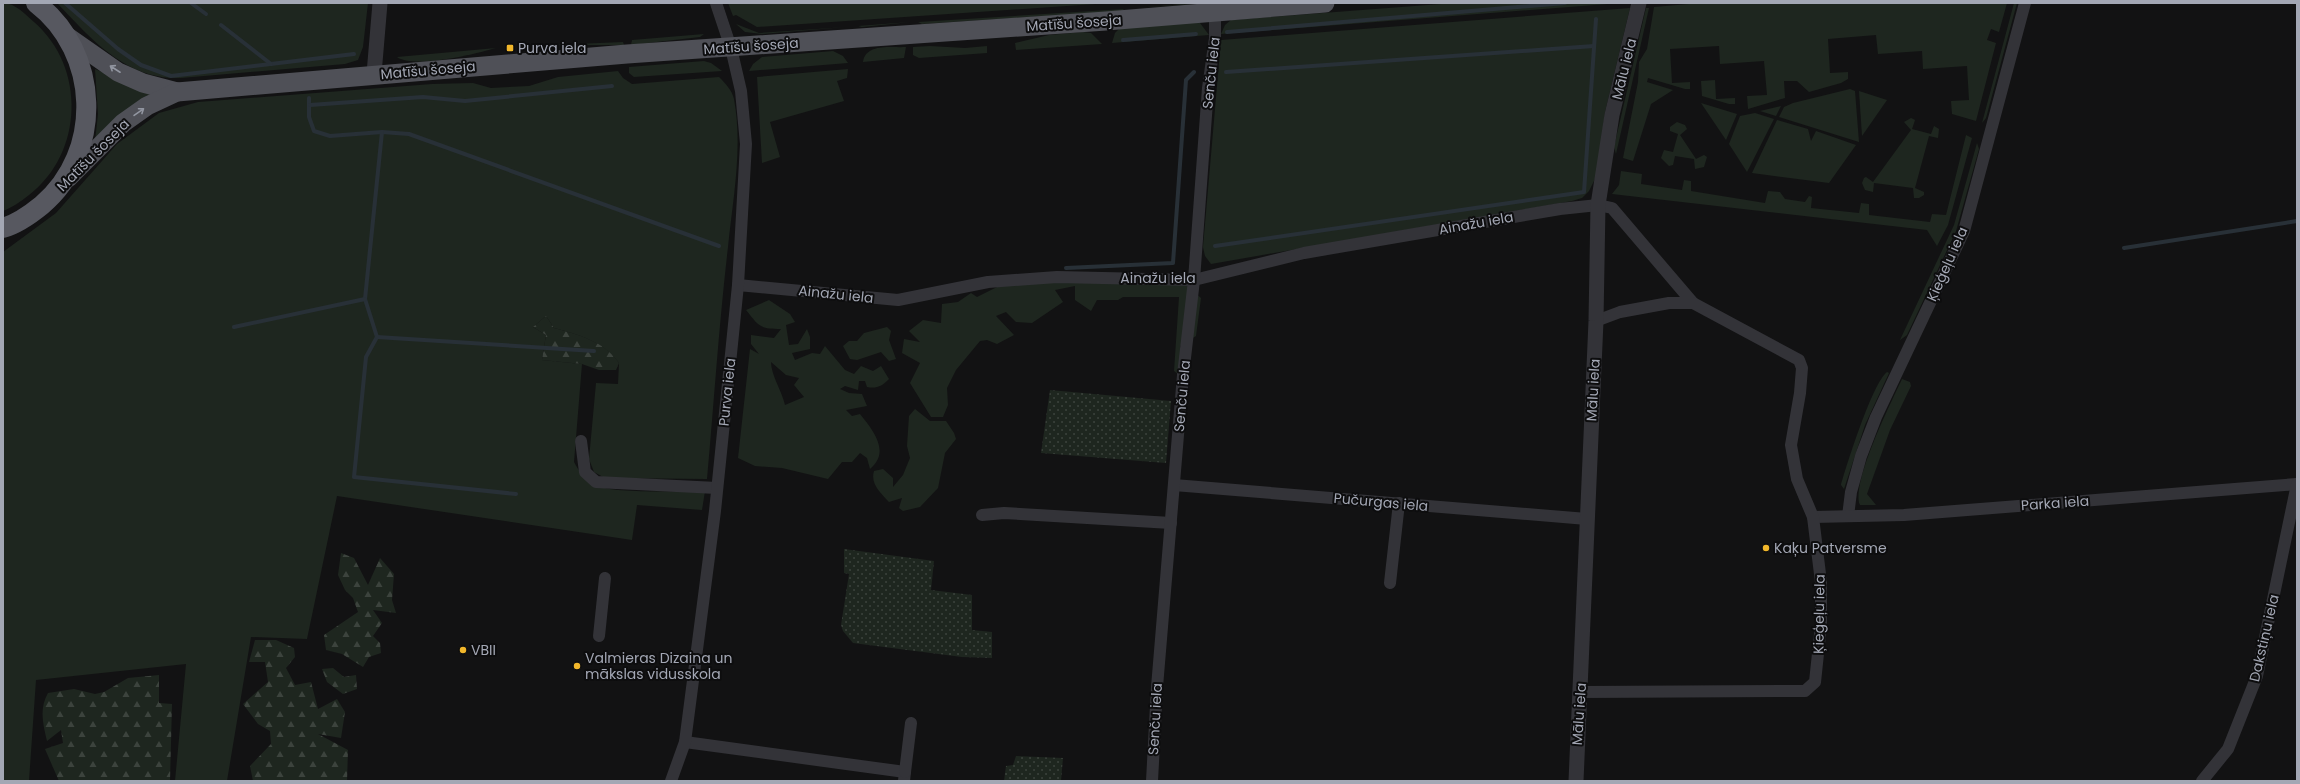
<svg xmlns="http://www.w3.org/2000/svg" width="2300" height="784" viewBox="0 0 2300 784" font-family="Poppins,sans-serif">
  <defs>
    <pattern id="forest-firs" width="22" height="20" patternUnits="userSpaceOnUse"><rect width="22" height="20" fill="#1e261f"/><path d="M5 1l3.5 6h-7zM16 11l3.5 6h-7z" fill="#3c433d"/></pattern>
    <pattern id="garden-dots" width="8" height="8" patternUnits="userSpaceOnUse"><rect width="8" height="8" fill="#1e261f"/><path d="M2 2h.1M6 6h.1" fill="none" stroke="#3c433d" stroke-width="1.8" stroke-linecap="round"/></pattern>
  </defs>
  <rect width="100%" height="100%" fill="#121213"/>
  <!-- green -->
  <g fill="#1e261f" fill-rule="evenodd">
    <path d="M 3,3 C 15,3 25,14 34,22 C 86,67 84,153 29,195 C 20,202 13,207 3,211 Z"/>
    <path d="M 57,3 L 368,3 L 363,47 L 358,60 L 345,64 L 181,78 C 173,78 165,78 157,76 C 115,68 85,32 57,3 Z"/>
    <path d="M 728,3 L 1110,3 L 757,27 L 736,15 L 733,16 Z"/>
    <path d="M 1196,3 L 1209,3 L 1135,8 Z"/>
    <path d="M 1454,3 L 1621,3 L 1221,34 L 1225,25 L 1231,20 Z"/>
    <path d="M 1700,3 L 2007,3 L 1999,32 L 1991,29 L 1987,40 L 1996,43 L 1976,121 L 1952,114 L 1951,101 L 1969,100 L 1967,66 L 1923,69 L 1922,51 L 1878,54 L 1876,35 L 1828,39 L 1830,73 L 1848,72 L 1848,79 L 1841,83 L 1809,92 L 1797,81 L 1784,81 L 1785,98 L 1748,109 L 1747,96 L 1767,95 L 1764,61 L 1720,64 L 1719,46 L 1670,49 L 1672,83 L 1690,82 L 1690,89 L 1685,89 L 1648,78 L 1647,82 L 1673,90 L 1651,104 L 1633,161 L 1623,158 L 1638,82 L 1639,62 L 1647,49 L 1654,7 Z"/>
    <path d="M 2014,3 L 2017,3 L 1986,118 L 1982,123 Z"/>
    <path d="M 1630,8 L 1605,112 L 1597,175 L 1589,191 L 1582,198 L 1572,201 L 1211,264 L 1205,256 L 1203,247 L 1221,40 Z"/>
    <path d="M 1646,8 L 1649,8 L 1616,154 L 1614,147 Z"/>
    <path d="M 1124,9 L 1122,11 L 922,24 L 918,22 Z"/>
    <path d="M 910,22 L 862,27 L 858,26 Z"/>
    <path d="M 1195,22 L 1200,23 L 1209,35 L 1112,43 L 1115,33 L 1120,28 Z"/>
    <path d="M 736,24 L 759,33 L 846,27 L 762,34 L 745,32 Z"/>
    <path d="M 1083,32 L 1091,33 L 1102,44 L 1016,50 L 1015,43 L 1049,35 Z"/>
    <path d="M 704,34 L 700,37 L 631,45 L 632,40 Z"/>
    <path d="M 623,42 L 624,45 L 551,45 Z"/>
    <path d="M 930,46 L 965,48 L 987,46 L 987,53 L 919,58 L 913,55 L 913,47 Z"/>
    <path d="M 906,47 L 904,58 L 863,62 C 866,43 891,48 906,47 Z"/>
    <path d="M 496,48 C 476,54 413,69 397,57 Z"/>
    <path d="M 833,51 L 843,56 L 848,63 L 749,71 L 753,64 L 762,57 Z"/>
    <path d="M 704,61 L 711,63 L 722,71 L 634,77 L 629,73 L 629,67 Z"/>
    <path d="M 95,69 L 154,94 L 95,141 L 98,114 Z"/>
    <path d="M 848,69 L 847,78 L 837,81 L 844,101 L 770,122 L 780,157 L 762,163 L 757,77 Z"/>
    <path d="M 618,71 L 623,78 L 632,84 L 719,77 C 725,83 732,90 734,99 C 743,148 733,198 728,247 C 719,324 714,402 707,479 L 605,478 L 594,472 L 589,459 L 596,383 L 618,384 L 619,363 C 603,341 579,335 554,328 L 546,316 L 533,327 L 546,335 L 542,360 L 582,364 L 574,462 C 579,471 585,481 594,485 C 615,494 679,491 705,491 L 702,510 L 637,505 L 632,540 L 337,496 L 307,639 L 251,637 L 227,781 L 175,781 L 186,664 L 36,680 L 29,781 L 3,781 L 3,252 L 56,213 L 117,144 L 159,113 L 198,102 L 432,84 L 473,83 L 491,88 L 529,86 L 558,77 Z"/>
    <path d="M 1715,80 L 1716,99 L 1735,98 L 1735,104 L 1729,104 L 1702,96 L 1701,81 Z"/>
    <path d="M 1850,89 L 1855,91 L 1859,142 L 1779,117 L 1784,107 L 1793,103 Z"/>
    <path d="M 1859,91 L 1887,100 L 1862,136 Z"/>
    <path d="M 1701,103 L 1737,114 L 1726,140 Z"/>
    <path d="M 1781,106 L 1776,116 L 1760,111 Z"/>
    <path d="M 1755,113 L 1774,119 L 1747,172 L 1729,144 L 1740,116 Z"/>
    <path d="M 1911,118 L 1915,120 L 1912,129 L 1931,134 L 1934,126 L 1939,129 L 1938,138 L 1929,136 L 1915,188 L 1924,192 L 1924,195 L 1919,198 L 1914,198 L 1913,188 L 1874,183 L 1873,192 L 1865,190 L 1862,183 L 1864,178 L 1866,177 L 1873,182 L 1911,130 L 1904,122 Z"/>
    <path d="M 1777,120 L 1808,129 L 1811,141 L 1816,131 L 1856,145 L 1829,183 L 1752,173 Z"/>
    <path d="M 1677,122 L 1685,125 L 1687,129 L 1680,135 L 1696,159 L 1704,155 L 1707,157 L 1704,167 L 1695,169 L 1694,159 L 1675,156 L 1673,165 L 1669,166 L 1661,158 L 1664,150 L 1673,152 L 1678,134 L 1670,131 L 1670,127 Z"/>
    <path d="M 1966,135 L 1972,138 L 1948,225 L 1937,246 L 1927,230 L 1612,194 L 1619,185 L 1621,171 L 1642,174 L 1641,184 L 1682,190 L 1684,180 L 1691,181 L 1691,191 L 1765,203 L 1768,191 L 1780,192 L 1785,199 L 1805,202 L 1809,196 L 1812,197 L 1811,208 L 1859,213 L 1861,203 L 1869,204 L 1869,215 L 1930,222 L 1932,214 L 1946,215 Z"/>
    <path d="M 1977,143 L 1979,149 L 1956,231 L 1907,335 L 1900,340 L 1954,225 Z"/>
    <path d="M 1177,277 L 1201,298 L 1196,336 L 1180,346 L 1181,357 L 1191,365 L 1189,383 L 1174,371 L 1179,297 L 1123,297 L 1118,300 L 1097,300 L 1091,311 L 1075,300 L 1075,286 L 1055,290 L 1063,302 L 1032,323 L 1016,322 L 1006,312 L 996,316 L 1014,335 L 997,344 L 987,340 L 980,341 L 956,370 L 947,388 L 948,405 L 943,417 L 931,417 L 910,383 L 920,363 L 902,353 L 904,339 L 920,342 L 909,331 L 923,320 L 941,323 L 942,304 L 958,302 L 971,293 L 977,297 L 997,287 L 1020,282 Z"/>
    <path d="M 769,300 L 790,314 L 795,322 L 786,325 L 789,345 L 798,344 L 807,329 L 810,337 L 810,349 L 792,353 L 795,360 L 812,353 L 820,354 L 825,346 L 845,370 L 854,374 L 861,366 L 873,371 L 881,366 L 889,379 C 882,386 877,389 867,387 L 865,381 L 859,381 L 858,390 L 845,386 L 840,389 L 849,393 L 862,394 L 867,406 L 846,410 L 852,416 L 860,414 C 873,430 891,452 870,469 L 867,458 L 860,453 L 852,462 L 842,462 L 828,479 L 782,468 L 755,466 L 738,458 L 750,349 L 759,354 L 751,344 L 751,335 L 774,338 L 781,329 C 759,329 759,326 746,310 ZM 771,362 L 786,375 L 799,378 L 794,385 L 804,397 L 785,405 C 782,391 771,375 771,362 Z"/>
    <path d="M 887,327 L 891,331 L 889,340 L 896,359 L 889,361 L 881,352 L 857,360 L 850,359 L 843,346 L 849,341 L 857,341 L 864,333 Z"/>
    <path d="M 1887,372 L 1889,373 L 1865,425 L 1844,489 L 1841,485 C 1847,464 1872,384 1887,372 Z"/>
    <path d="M 1902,379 L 1910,382 L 1911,386 L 1890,430 L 1867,494 L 1876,505 L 1860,505 C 1851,482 1891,403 1902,379 Z"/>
    <path d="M 915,409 L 930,421 L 946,421 L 954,433 L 956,439 L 945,453 L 938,488 L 920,507 L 903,511 L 899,508 L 902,498 L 889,502 C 881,493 870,484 874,471 L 883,469 L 893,478 L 893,487 L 903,475 L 910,458 L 907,446 L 909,416 Z"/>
  </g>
  <!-- forest -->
  <g fill="url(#forest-firs)">
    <path d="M 546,316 L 554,328 C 579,335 604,341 619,363 L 616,370 L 599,370 L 582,364 L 542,360 L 546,335 L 533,327 Z"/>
    <path d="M 341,553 L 354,558 L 368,585 L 380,558 L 394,574 L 392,600 L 396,613 L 373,610 L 382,623 L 373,636 L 380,643 L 381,653 L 369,657 L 363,667 L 342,654 L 326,650 L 324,635 L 358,612 L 353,598 L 345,590 L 338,575 Z"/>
    <path d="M 255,640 L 276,640 L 294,648 L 295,657 L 286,668 L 295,685 L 311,682 L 318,709 L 337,699 L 345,712 L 341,738 L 318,734 L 348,750 L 347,781 L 253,781 L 250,766 L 271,744 L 270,731 L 258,724 L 243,704 L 268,682 L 265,662 L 249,662 Z"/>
    <path d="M 333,668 L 344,677 L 356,675 L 357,689 L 343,694 L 327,682 L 322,669 Z"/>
    <path d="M 159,675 L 159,703 L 172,704 L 170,781 L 59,781 L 45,749 L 63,743 L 61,730 L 47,741 C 43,724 39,709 48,693 L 74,689 L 95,694 L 104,692 L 128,678 Z"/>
  </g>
  <!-- garden -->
  <g fill="url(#garden-dots)">
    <path d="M 1050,390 L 1171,401 L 1166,463 L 1041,453 Z"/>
    <path d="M 844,549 L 934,561 L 931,590 L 972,595 L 972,630 L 992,632 L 992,658 L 962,657 L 853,643 L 843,631 L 841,625 L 849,574 L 844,573 Z"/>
    <path d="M 1016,756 L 1063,758 L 1061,781 L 1004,781 L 1006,766 L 1013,765 Z"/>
  </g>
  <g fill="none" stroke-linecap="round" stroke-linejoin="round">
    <!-- stream -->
    <g stroke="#283037" stroke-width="4">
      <path d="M 65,3 L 118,49 L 141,65 L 171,76 L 354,54"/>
      <path d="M 191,3 L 206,14"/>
      <path d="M 221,25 L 271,64"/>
      <path d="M 1227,32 L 1565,3"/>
      <path d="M 1123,40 L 1196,34"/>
      <path d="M 1226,72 L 1594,46"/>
      <path d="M 309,98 L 309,117 L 314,131 L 330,136 L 382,132 L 409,134 L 719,246"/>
      <path d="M 310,105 L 423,97 L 465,101 L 612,86"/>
      <path d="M 382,132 L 365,299 L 377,337 L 366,357 L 354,477 L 516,494"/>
      <path d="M 1215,246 L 1584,192 L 1596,19"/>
      <path d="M 2124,248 L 2297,221"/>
      <path d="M 1066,268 L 1173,263 L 1186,80 L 1194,72"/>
      <path d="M 234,327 L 365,299"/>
      <path d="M 377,337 L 594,351"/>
    </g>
    <!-- minor -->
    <g stroke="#333338" stroke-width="12">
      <path d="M 738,285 L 898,300 L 988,282 L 1057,277 L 1194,280 L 1304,253 L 1560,209 L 1598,205 L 1612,208 L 1693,303"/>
      <path d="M 581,441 L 585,472 L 596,482 L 717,488"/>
      <path d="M 1174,485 L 1587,519"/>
      <path d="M 982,515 L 1004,513 L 1171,523"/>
      <path d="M 1848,516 L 1851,492 L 1861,456 L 1876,417 L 1964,231 L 2025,3"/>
      <path d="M 1813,517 L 1904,515 L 2297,484"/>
      <path d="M 1390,583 L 1399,503"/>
      <path d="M 599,636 L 605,578"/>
      <path d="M 1581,692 L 1805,691 L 1815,682 L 1821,625 L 1821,582 L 1813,517 L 1797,479 L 1791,445 L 1800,393 L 1802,368 L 1799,360 L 1693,303 L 1669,303 L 1620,312 L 1596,321"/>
      <path d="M 685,742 L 905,772 L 904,781"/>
      <path d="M 905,772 L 911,723"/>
      <path d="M 671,781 L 685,742 L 715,511 L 738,285 L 746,144 L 741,91 L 731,48 L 716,3"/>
      <path d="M 1152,781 L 1157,687 L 1183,375 L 1194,280 L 1208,88 L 1215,38 L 1215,5"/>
      <path d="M 2202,781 L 2228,749 L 2257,676 L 2297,484"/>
    </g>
    <!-- tertiary -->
    <g stroke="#333338" stroke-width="15">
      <path d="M 374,74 L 380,3"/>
      <path d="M 1576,781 L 1596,321 L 1598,205 L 1612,115 L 1639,3"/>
    </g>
    <!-- primary -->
    <g stroke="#4f5057" stroke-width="19">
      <path d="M 68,37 L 118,72 L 143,83 L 177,92"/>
      <path d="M 68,178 L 123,123 L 147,106 L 177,92 L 627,54 L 1106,21 L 1325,3"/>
    </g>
    <!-- trunk -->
    <path stroke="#575860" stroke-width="20" d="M 3,228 C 17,224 31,214 42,205 C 104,152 100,52 36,3"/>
  </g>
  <!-- one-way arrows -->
  <defs><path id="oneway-shaft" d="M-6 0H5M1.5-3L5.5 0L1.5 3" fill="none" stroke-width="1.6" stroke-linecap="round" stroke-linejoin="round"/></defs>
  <g stroke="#9296a1">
    <use href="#oneway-shaft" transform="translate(115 69) rotate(-147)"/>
    <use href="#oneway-shaft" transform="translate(139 112) rotate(-35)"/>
  </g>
  <!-- markers -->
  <g fill="#f2b72b" stroke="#0d0d0e" stroke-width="1.5">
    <rect x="506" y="44" width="8" height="8" rx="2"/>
    <circle cx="1766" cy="548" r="4"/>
    <circle cx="463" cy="650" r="4"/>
    <circle cx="577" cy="666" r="4"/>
  </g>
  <g text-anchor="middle" stroke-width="4" stroke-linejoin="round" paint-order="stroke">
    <!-- street labels -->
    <g font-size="14" fill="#a3a7b4" stroke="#0d0d0e">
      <text transform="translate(1074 23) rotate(-4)" y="5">Matīšu šoseja</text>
      <text transform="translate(751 46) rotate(-4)" y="5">Matīšu šoseja</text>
      <text transform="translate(1624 69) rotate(-76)" y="5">Mālu iela</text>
      <text transform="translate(428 70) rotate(-5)" y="5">Matīšu šoseja</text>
      <text transform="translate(1211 73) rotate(-84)" y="5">Senču iela</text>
      <text transform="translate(93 155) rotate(-45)" y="5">Matīšu šoseja</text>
      <text transform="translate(1476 223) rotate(-10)" y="5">Ainažu iela</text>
      <text transform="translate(1947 264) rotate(-66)" y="5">Ķieģeļu iela</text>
      <text x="1158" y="283">Ainažu iela</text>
      <text transform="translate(836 294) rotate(6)" y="5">Ainažu iela</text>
      <text transform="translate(1593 390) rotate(-87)" y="5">Mālu iela</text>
      <text transform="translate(727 392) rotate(-84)" y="5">Purva iela</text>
      <text transform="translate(1182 396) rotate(-85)" y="5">Senču iela</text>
      <text transform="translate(1381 502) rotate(5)" y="5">Pučurgas iela</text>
      <text transform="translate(2055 503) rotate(-4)" y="5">Parka iela</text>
      <text transform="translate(1819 614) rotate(-89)" y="5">Ķieģeļu iela</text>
      <text transform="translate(2264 638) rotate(-77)" y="5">Dakstiņu iela</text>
      <text transform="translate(1579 714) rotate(-86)" y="5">Mālu iela</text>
      <text transform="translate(1155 719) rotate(-87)" y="5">Senču iela</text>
    </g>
    <!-- poi labels -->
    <g font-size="14" fill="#a3a7b4" stroke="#0d0d0e" text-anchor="start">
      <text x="518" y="53">Purva iela</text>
      <text x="1774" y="553">Kaķu Patversme</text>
      <text x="471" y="655">VBII</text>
      <text x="585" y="663">Valmieras Dizaina un<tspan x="585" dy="16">mākslas vidusskola</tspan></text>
    </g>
  </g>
  <!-- border -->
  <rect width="2300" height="784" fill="none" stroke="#a3a7b4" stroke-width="8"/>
</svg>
